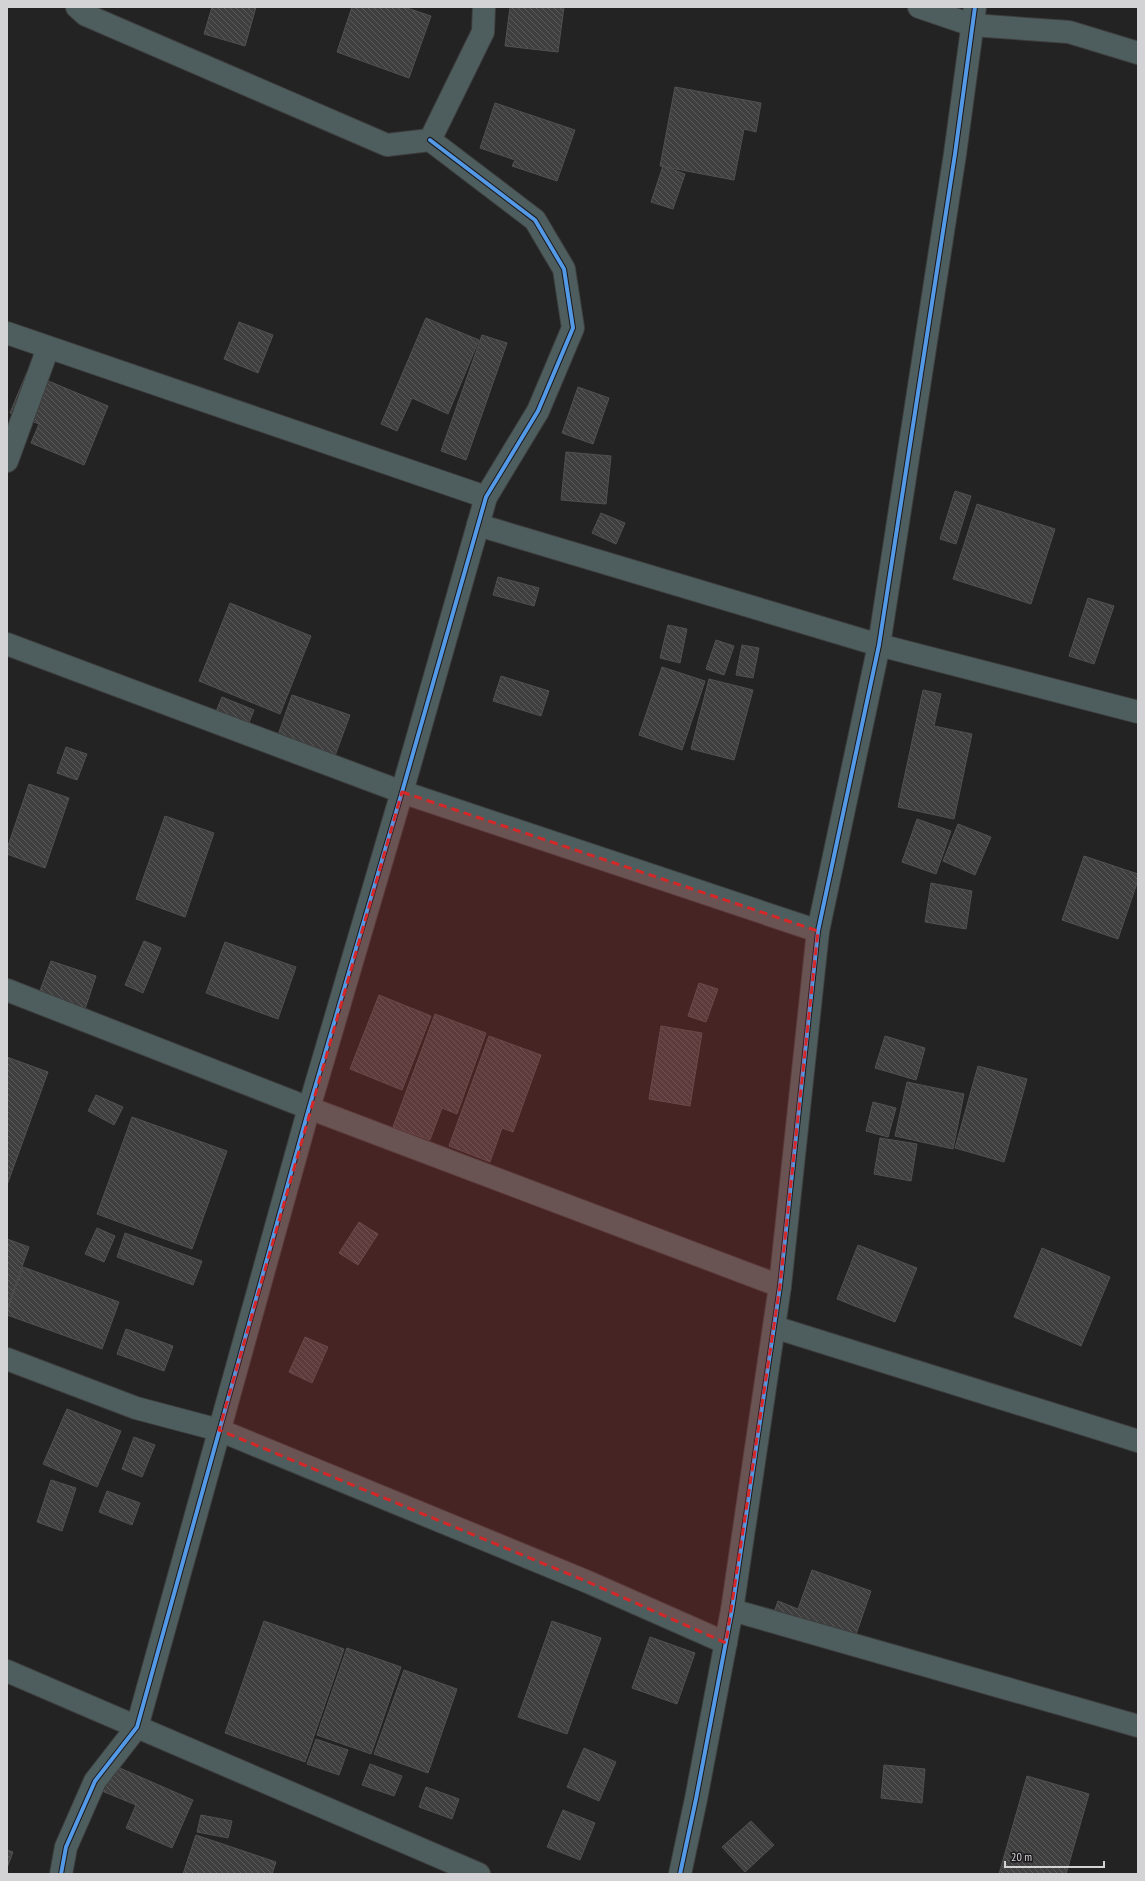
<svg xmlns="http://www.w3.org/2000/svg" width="1145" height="1881" viewBox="0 0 1145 1881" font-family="'PT Sans Narrow',sans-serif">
  <defs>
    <pattern id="building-back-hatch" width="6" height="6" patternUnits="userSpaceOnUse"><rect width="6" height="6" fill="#3f3f40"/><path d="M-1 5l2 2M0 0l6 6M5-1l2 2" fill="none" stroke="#5a5a5b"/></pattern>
  </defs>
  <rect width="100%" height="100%" fill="#232323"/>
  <!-- building -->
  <g fill="url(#building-back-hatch)" stroke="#515051">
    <path d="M 212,7 L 256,7 L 245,46 L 204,34 Z"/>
    <path d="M 352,7 L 404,7 L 431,16 L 409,78 L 337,52 Z"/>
    <path d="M 510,7 L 564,7 L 558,52 L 505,46 Z"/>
    <path d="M 675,87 L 761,103 L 756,132 L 744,129 L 734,180 L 660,166 Z"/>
    <path d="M 495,103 L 575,130 L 557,181 L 512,166 L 515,160 L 480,148 Z"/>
    <path d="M 663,166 L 685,174 L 673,209 L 651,202 Z"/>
    <path d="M 426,318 L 479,340 L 448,414 L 412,398 L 397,431 L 381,424 Z"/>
    <path d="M 239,322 L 273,335 L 258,373 L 224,359 Z"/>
    <path d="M 482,335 L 507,343 L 466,460 L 441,451 Z"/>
    <path d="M 27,372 L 108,406 L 84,465 L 31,443 L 39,424 L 10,413 Z"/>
    <path d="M 578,387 L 609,398 L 593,444 L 562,433 Z"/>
    <path d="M 566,452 L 611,456 L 606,504 L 561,500 Z"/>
    <path d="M 955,491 L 971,496 L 956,544 L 940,539 Z"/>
    <path d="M 977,504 L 1055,529 L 1031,604 L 953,579 Z"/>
    <path d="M 601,513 L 625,523 L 616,544 L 592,533 Z"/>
    <path d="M 498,577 L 539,588 L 534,606 L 493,595 Z"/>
    <path d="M 1088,598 L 1114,606 L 1094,664 L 1069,656 Z"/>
    <path d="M 230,603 L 311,636 L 280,714 L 199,681 Z"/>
    <path d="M 668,625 L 687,629 L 680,663 L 660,658 Z"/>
    <path d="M 716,640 L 734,646 L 724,675 L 706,669 Z"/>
    <path d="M 742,645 L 759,648 L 753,678 L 736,675 Z"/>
    <path d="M 662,667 L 705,681 L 682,750 L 639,735 Z"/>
    <path d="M 501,676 L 549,691 L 541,716 L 493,701 Z"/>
    <path d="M 709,679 L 753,690 L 734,760 L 691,749 Z"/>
    <path d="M 923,690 L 941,694 L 934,726 L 972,734 L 954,819 L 898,807 Z"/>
    <path d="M 292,695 L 350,715 L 329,772 L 272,752 Z"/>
    <path d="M 222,697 L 254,710 L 242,740 L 210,726 Z"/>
    <path d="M 66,747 L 87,754 L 77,780 L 57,773 Z"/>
    <path d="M 29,784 L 69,798 L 45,868 L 7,854 L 7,849 Z"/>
    <path d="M 165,816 L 214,833 L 185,917 L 136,899 Z"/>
    <path d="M 917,819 L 951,831 L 936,874 L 902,862 Z"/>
    <path d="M 958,824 L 991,837 L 975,875 L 943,861 Z"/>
    <path d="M 1084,856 L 1138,874 L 1138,880 L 1118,939 L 1062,920 Z"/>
    <path d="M 931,883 L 972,891 L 966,929 L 925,922 Z"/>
    <path d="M 144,941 L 161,948 L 143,993 L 125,985 Z"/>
    <path d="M 225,942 L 296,967 L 278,1019 L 206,993 Z"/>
    <path d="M 51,961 L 96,976 L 84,1012 L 38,996 Z"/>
    <path d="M 699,983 L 718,989 L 706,1022 L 688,1016 Z"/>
    <path d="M 379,995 L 431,1016 L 402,1090 L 350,1069 Z"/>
    <path d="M 435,1014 L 486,1033 L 457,1114 L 442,1108 L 430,1140 L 393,1127 Z"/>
    <path d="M 661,1026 L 702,1033 L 690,1106 L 649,1099 Z"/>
    <path d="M 489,1036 L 541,1055 L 513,1132 L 502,1128 L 490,1162 L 449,1146 Z"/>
    <path d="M 885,1036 L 925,1048 L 916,1080 L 875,1068 Z"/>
    <path d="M 7,1057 L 48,1072 L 7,1185 Z"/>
    <path d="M 978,1066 L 1027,1079 L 1004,1162 L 955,1148 Z"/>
    <path d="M 907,1082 L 964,1094 L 953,1149 L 895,1136 Z"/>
    <path d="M 96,1095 L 123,1107 L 114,1125 L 88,1111 Z"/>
    <path d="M 873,1102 L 896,1108 L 888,1137 L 866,1131 Z"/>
    <path d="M 132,1117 L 227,1151 L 192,1249 L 97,1214 Z"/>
    <path d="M 880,1138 L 917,1144 L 911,1181 L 874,1174 Z"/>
    <path d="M 359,1222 L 378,1234 L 358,1265 L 339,1253 Z"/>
    <path d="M 97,1228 L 115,1236 L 104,1262 L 85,1254 Z"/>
    <path d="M 125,1233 L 202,1261 L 193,1285 L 117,1257 Z"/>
    <path d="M 7,1239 L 29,1247 L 7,1309 Z"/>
    <path d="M 858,1245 L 917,1268 L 895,1322 L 837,1299 Z"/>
    <path d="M 1042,1248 L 1110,1277 L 1081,1346 L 1014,1317 Z"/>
    <path d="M 23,1267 L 119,1302 L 102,1349 L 7,1315 L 7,1311 Z"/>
    <path d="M 126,1329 L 173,1346 L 164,1371 L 117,1354 Z"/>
    <path d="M 305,1337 L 328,1347 L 312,1383 L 289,1372 Z"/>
    <path d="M 67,1409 L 121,1431 L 97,1487 L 43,1464 Z"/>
    <path d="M 134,1437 L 155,1445 L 142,1477 L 122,1469 Z"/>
    <path d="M 51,1480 L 76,1488 L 62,1531 L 37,1522 Z"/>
    <path d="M 107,1491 L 140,1503 L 132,1525 L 99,1512 Z"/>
    <path d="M 812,1570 L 871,1591 L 851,1649 L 771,1621 L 778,1601 L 798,1609 Z"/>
    <path d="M 264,1621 L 344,1649 L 305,1762 L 225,1733 Z"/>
    <path d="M 552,1621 L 601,1638 L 567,1734 L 518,1717 Z"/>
    <path d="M 650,1637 L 695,1653 L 677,1704 L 632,1688 Z"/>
    <path d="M 347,1648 L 401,1667 L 371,1754 L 317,1735 Z"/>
    <path d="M 404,1670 L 457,1689 L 428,1773 L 374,1754 Z"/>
    <path d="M 316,1739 L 348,1750 L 339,1775 L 307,1764 Z"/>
    <path d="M 584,1748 L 616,1762 L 599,1801 L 567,1787 Z"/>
    <path d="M 370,1764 L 402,1776 L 394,1796 L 362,1785 Z"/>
    <path d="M 113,1765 L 193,1800 L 172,1848 L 126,1828 L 136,1805 L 102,1791 Z"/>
    <path d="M 884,1765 L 925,1769 L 922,1803 L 881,1798 Z"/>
    <path d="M 1027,1776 L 1089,1794 L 1066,1874 L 999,1874 Z"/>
    <path d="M 426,1787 L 459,1799 L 452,1819 L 419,1807 Z"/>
    <path d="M 563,1810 L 595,1823 L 580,1860 L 547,1847 Z"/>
    <path d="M 201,1815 L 232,1821 L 228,1838 L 197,1832 Z"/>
    <path d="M 751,1821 L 774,1845 L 745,1872 L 722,1847 Z"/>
    <path d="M 196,1835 L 276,1862 L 272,1874 L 183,1874 Z"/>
    <path d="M 7,1850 L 13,1852 L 7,1868 Z"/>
  </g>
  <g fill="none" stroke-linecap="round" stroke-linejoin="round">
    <!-- minor casing -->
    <g stroke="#3f3f3f" stroke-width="24">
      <g id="minor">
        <path d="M 77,7 L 86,15 L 387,145 L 430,140 L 483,32 L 484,7"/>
        <path d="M 919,7 L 972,25 L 1069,32 L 1138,53"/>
        <path d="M 7,333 L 486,497"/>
        <path d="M 7,461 L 48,348"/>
        <path d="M 478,525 L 879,645 L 1138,712"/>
        <path d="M 7,644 L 402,792 L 818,931"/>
        <path d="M 7,990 L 309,1108 L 780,1286"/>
        <path d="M 774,1327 L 1138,1441"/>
        <path d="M 7,1359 L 136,1408 L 219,1430 L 588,1582 L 726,1643"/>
        <path d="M 732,1610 L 1138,1726"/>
        <path d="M 7,1671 L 479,1874"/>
        <path d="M 61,1874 L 66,1847 L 95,1781 L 137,1727 L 309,1108 L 402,792 L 486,497 L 538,411 L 573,328 L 564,269 L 535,220 L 430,140"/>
        <path d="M 680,1874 L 696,1799 L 732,1610 L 780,1286 L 818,931 L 879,645 L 955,154 L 975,7"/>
      </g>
    </g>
    <!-- minor -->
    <use href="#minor" stroke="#4e5e5e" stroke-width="22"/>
    <!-- cycleway casing -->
    <g stroke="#1a181b" stroke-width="6">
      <g id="cycleway">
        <path d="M 61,1874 L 66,1847 L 95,1781 L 137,1727 L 309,1108 L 402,792 L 486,497 L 538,411 L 573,328 L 564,269 L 535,220 L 430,140"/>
        <path d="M 680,1874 L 696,1799 L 732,1610 L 780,1286 L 818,931 L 879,645 L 955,154 L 975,7"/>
      </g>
    </g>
    <!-- cycleway -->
    <use href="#cycleway" stroke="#5399e6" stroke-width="4"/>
  </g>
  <!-- marked area -->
  <path fill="#d62828" fill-opacity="0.2" stroke="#d62828" stroke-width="3" stroke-dasharray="8 5" stroke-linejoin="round" d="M 402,792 L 818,931 L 780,1286 L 726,1643 L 588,1582 L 219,1430 Z"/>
  <!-- border -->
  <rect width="1145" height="1881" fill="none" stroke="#d3d2d4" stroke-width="16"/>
  <!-- scale -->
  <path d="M1005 1861v6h99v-6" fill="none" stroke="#d3d2d4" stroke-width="2"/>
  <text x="1011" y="1861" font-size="12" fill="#d3d2d4" stroke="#1a181b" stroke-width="3" paint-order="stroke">20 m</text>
</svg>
